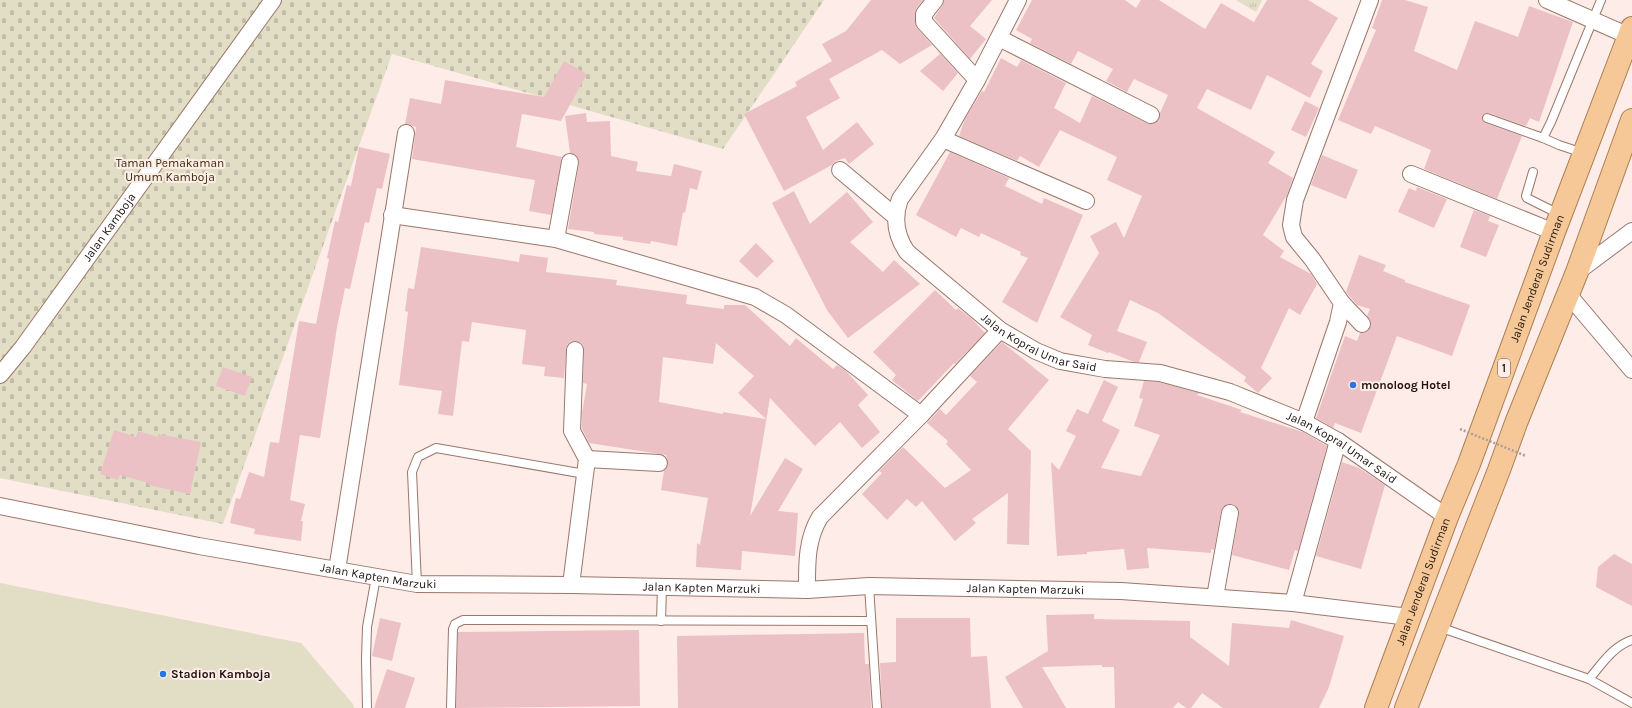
<svg xmlns="http://www.w3.org/2000/svg" width="1632" height="708" viewBox="0 0 1632 708" font-family="Karla,sans-serif">
  <defs>
    <pattern id="grass-tufts" width="24" height="20" patternUnits="userSpaceOnUse"><rect width="24" height="20" fill="#e2ddc5"/><path d="M3 7l-1-3M5 7V3M7 7l1-3M15 17l-1-3M17 17v-4M19 17l1-3" fill="none" stroke="#c2bda8"/></pattern>
    <pattern id="cemetery-stones" width="16" height="16" patternUnits="userSpaceOnUse"><rect width="16" height="16" fill="#e2ddc5"/><path d="M2 7V4a2 2 0 0 1 4 0v3zM10 15v-3a2 2 0 0 1 4 0v3z" fill="#c2bda8"/></pattern>
  </defs>
  <rect width="100%" height="100%" fill="#fdece7"/>
  <!-- grass -->
  <path fill="url(#grass-tufts)" d="M 1236,0 L 1262,0 L 1256,12 Z"/>
  <!-- cemetery -->
  <path fill="url(#cemetery-stones)" d="M 0,0 L 824,0 L 723,149 L 392,54 L 223,524 L 0,478 Z"/>
  <!-- green -->
  <path fill="#e2ddc5" d="M 0,583 L 301,643 L 353,704 L 354,708 L 0,708 Z"/>
  <!-- building -->
  <g fill="#ecc1c6" fill-rule="evenodd">
    <path d="M 871,0 L 923,0 L 916,9 L 915,23 L 917,28 L 932,45 L 900,64 L 882,50 L 829,79 L 840,98 L 806,117 L 823,150 L 857,122 L 874,144 L 849,164 L 845,158 L 836,161 L 832,165 L 784,191 L 744,114 L 797,86 L 795,82 L 832,61 L 822,44 L 846,31 Z"/>
    <path d="M 944,0 L 992,0 L 970,26 L 986,39 L 970,59 L 934,18 L 942,6 Z"/>
    <path d="M 1032,0 L 1125,0 L 1136,8 L 1141,0 L 1159,0 L 1205,29 L 1221,3 L 1254,22 L 1267,0 L 1308,0 L 1338,18 L 1311,64 L 1323,71 L 1310,98 L 1267,75 L 1251,110 L 1207,89 L 1197,108 L 1275,152 L 1268,163 L 1293,178 L 1287,195 L 1263,235 L 1284,251 L 1280,257 L 1311,274 L 1317,284 L 1300,315 L 1289,308 L 1261,368 L 1272,378 L 1258,393 L 1244,381 L 1246,377 L 1158,313 L 1130,300 L 1117,331 L 1147,342 L 1139,362 L 1134,362 L 1109,352 L 1108,353 L 1088,345 L 1092,335 L 1060,317 L 1099,253 L 1090,236 L 1116,222 L 1124,238 L 1142,196 L 1107,180 L 1117,157 L 1060,130 L 1039,167 L 1020,156 L 1017,161 L 959,136 L 965,119 L 982,91 L 984,92 L 1001,58 L 1017,67 L 1021,60 L 1066,83 L 1054,108 L 1080,123 L 1092,96 L 1147,123 L 1152,124 L 1159,120 L 1160,113 L 1168,95 L 1134,79 L 1127,92 L 1106,81 L 1113,69 L 1078,51 L 1071,64 L 1030,43 L 1032,39 L 1016,30 Z"/>
    <path d="M 1382,0 L 1405,0 L 1428,7 L 1414,51 L 1457,70 L 1475,21 L 1518,37 L 1529,6 L 1573,22 L 1539,122 L 1530,118 L 1526,126 L 1489,113 L 1486,113 L 1482,116 L 1482,119 L 1485,123 L 1522,136 L 1497,199 L 1424,169 L 1431,150 L 1375,126 L 1371,134 L 1338,120 L 1376,30 L 1372,28 Z"/>
    <path d="M 937,50 L 958,73 L 943,91 L 920,71 L 940,54 Z"/>
    <path d="M 564,61 L 587,74 L 561,121 L 522,114 L 516,147 L 562,157 L 551,215 L 529,211 L 535,180 L 412,159 L 416,127 L 405,124 L 410,98 L 441,104 L 445,80 L 544,97 Z"/>
    <path d="M 1305,101 L 1319,108 L 1306,137 L 1291,130 Z"/>
    <path d="M 586,113 L 587,122 L 610,121 L 611,156 L 638,162 L 636,171 L 671,176 L 674,164 L 702,171 L 697,190 L 690,188 L 685,213 L 683,212 L 677,246 L 651,241 L 650,244 L 623,240 L 623,237 L 594,234 L 594,232 L 568,229 L 579,163 L 576,155 L 570,153 L 565,116 Z"/>
    <path d="M 359,147 L 390,154 L 382,189 L 377,188 L 369,223 L 365,222 L 350,289 L 345,288 L 337,327 L 320,438 L 300,435 L 290,500 L 305,504 L 301,521 L 303,521 L 301,541 L 254,534 L 255,529 L 230,523 L 236,498 L 240,499 L 249,472 L 264,477 L 270,442 L 279,443 L 299,321 L 316,324 L 329,259 L 327,258 L 335,221 L 338,222 L 347,185 L 351,186 Z"/>
    <path d="M 950,152 L 1009,178 L 1005,186 L 1042,204 L 1044,198 L 1083,215 L 1037,323 L 1002,302 L 1028,258 L 1020,255 L 1021,252 L 981,233 L 979,237 L 961,228 L 956,237 L 916,215 Z"/>
    <path d="M 1322,155 L 1358,170 L 1346,199 L 1311,185 Z"/>
    <path d="M 1417,187 L 1447,199 L 1434,228 L 1398,212 L 1409,188 L 1416,191 Z"/>
    <path d="M 794,191 L 810,224 L 847,192 L 873,222 L 850,242 L 883,272 L 894,260 L 920,284 L 848,338 L 827,310 L 772,203 Z"/>
    <path d="M 1474,210 L 1490,216 L 1488,221 L 1499,225 L 1486,257 L 1460,247 Z"/>
    <path d="M 756,243 L 774,261 L 757,278 L 739,261 Z"/>
    <path d="M 421,247 L 519,262 L 520,254 L 548,258 L 546,272 L 617,280 L 616,285 L 687,295 L 686,304 L 724,309 L 724,305 L 745,305 L 790,346 L 796,338 L 833,369 L 837,365 L 845,370 L 868,395 L 858,405 L 880,432 L 862,448 L 840,422 L 815,446 L 770,398 L 750,516 L 785,458 L 803,469 L 778,511 L 798,513 L 795,556 L 742,551 L 741,570 L 696,567 L 697,543 L 700,545 L 708,498 L 661,490 L 664,471 L 668,464 L 666,455 L 589,443 L 582,429 L 582,413 L 587,384 L 583,383 L 584,350 L 583,345 L 580,342 L 571,341 L 567,345 L 564,378 L 544,376 L 545,367 L 522,364 L 526,330 L 472,322 L 469,342 L 462,341 L 453,416 L 438,414 L 442,391 L 399,385 L 408,312 L 405,311 L 408,288 L 414,289 ZM 716,343 L 754,376 L 738,393 L 766,419 L 723,412 L 723,414 L 659,402 L 663,357 L 713,364 Z"/>
    <path d="M 1359,255 L 1386,265 L 1383,271 L 1405,280 L 1405,282 L 1470,305 L 1452,356 L 1397,336 L 1361,433 L 1335,423 L 1333,428 L 1316,418 L 1345,336 L 1357,341 L 1360,333 L 1368,331 L 1371,326 L 1371,321 L 1367,316 L 1370,309 L 1357,305 L 1346,292 Z"/>
    <path d="M 935,290 L 956,310 L 958,308 L 972,319 L 985,333 L 955,364 L 954,363 L 918,401 L 892,380 L 896,375 L 873,352 Z"/>
    <path d="M 1002,342 L 1049,380 L 1008,429 L 1031,451 L 1029,545 L 1007,544 L 1008,493 L 972,519 L 976,523 L 955,541 L 922,501 L 916,507 L 907,499 L 887,520 L 862,494 L 882,473 L 879,471 L 903,447 L 945,488 L 971,470 L 946,444 L 948,441 L 927,423 L 940,409 L 946,415 L 977,382 L 970,376 Z"/>
    <path d="M 223,367 L 252,377 L 245,396 L 216,386 Z"/>
    <path d="M 1104,380 L 1118,387 L 1102,421 L 1120,430 L 1101,468 L 1141,476 L 1160,435 L 1134,426 L 1143,399 L 1139,398 L 1144,381 L 1158,382 L 1199,393 L 1197,395 L 1242,410 L 1240,412 L 1303,432 L 1327,446 L 1298,551 L 1295,550 L 1289,570 L 1232,555 L 1239,514 L 1236,506 L 1231,504 L 1223,507 L 1221,511 L 1214,550 L 1211,549 L 1211,553 L 1147,548 L 1149,568 L 1127,570 L 1124,549 L 1087,552 L 1087,554 L 1057,556 L 1051,462 L 1059,470 L 1076,436 L 1066,431 L 1077,409 L 1088,414 Z"/>
    <path d="M 114,430 L 136,437 L 138,431 L 158,437 L 158,434 L 201,442 L 190,494 L 148,485 L 149,483 L 120,475 L 118,480 L 100,474 Z"/>
    <path d="M 1342,462 L 1359,468 L 1385,485 L 1361,569 L 1316,556 Z"/>
    <path d="M 1614,554 L 1632,564 L 1632,606 L 1596,587 L 1598,567 Z"/>
    <path d="M 1094,614 L 1094,619 L 1190,621 L 1190,637 L 1229,666 L 1232,623 L 1289,628 L 1291,620 L 1344,636 L 1329,687 L 1319,708 L 1223,708 L 1202,693 L 1191,708 L 1186,708 L 1178,702 L 1173,708 L 1115,708 L 1114,667 L 1102,667 L 1102,665 L 1042,667 L 1066,708 L 1023,708 L 1005,677 L 1048,651 L 1046,615 Z"/>
    <path d="M 380,618 L 401,623 L 392,661 L 372,656 Z"/>
    <path d="M 896,618 L 970,618 L 971,657 L 987,656 L 991,708 L 882,708 L 880,663 L 896,662 Z"/>
    <path d="M 639,630 L 640,706 L 456,708 L 458,632 Z"/>
    <path d="M 864,633 L 865,664 L 869,664 L 871,708 L 678,708 L 677,636 Z"/>
    <path d="M 387,669 L 415,678 L 405,708 L 374,708 Z"/>
  </g>
  <g fill="none" stroke-linecap="round" stroke-linejoin="round">
    <!-- service casing -->
    <g stroke="#9b776b" stroke-width="10">
      <g id="service">
        <path d="M 1487,118 L 1543,138 L 1551,122 L 1601,0"/>
        <path d="M 1543,138 L 1559,145 L 1583,153"/>
        <path d="M 1533,172 L 1526,196 L 1527,198 L 1559,214"/>
        <path d="M 417,584 L 412,472 L 418,457 L 436,448 L 585,474"/>
        <path d="M 869,586 L 877,708"/>
        <path d="M 661,621 L 662,587"/>
        <path d="M 1439,627 L 1589,679 C 1602,664 1613,646 1632,640"/>
        <path d="M 1589,679 L 1632,703"/>
        <path d="M 367,708 L 366,659 L 367,627 L 376,577"/>
        <path d="M 451,708 L 453,629 L 455,624 L 463,620 L 871,621"/>
      </g>
    </g>
    <!-- minor casing -->
    <g stroke="#9b776b" stroke-width="18">
      <g id="minor">
        <path d="M 935,0 L 924,14 L 924,22 L 977,80"/>
        <path id="s1" d="M 1018,0 L 977,80 L 943,139 L 900,199 C 893,218 896,236 907,252 L 1000,330 L 1036,351 L 1060,361 L 1071,363 L 1105,369 L 1160,373 L 1230,392 L 1304,422 L 1338,441 L 1447,517"/>
        <path d="M 1547,0 L 1629,36"/>
        <path d="M 999,38 L 1151,115"/>
        <path d="M 943,139 L 1086,201"/>
        <path d="M 840,170 L 896,217"/>
        <path d="M 1411,174 L 1554,232"/>
        <path d="M 392,215 L 556,239 L 755,297 L 786,315 L 921,415"/>
        <path d="M 556,239 L 570,162"/>
        <path d="M 1577,272 L 1632,231"/>
        <path d="M 1567,293 L 1632,370"/>
        <path d="M 1342,303 L 1362,324"/>
        <path id="s2" d="M 0,375 L 23,347 L 273,0"/>
        <path d="M 1304,422 L 1338,322 L 1342,303 L 1312,259 L 1294,237 L 1291,225 L 1295,200 L 1370,0"/>
        <path d="M 587,459 L 659,463"/>
        <path id="s3" d="M 0,506 L 199,546 L 417,584 L 571,585 L 807,590 L 869,586 L 1121,591 L 1293,603 L 1409,617"/>
        <path d="M 337,570 L 406,133"/>
        <path d="M 571,585 L 587,459 L 572,431 L 575,350"/>
        <path d="M 807,590 C 807,565 806,540 820,517 L 921,415 L 1000,330"/>
        <path d="M 1215,597 L 1230,513"/>
        <path d="M 1293,603 L 1338,441"/>
      </g>
    </g>
    <!-- trunk casing -->
    <g stroke="#aa8056" stroke-width="24">
      <g id="trunk">
        <path id="s4" d="M 1376,708 L 1447,517 L 1469,464 L 1554,232 L 1632,28"/>
        <path d="M 1406,708 L 1499,470 L 1516,423 L 1577,272 L 1632,120"/>
      </g>
    </g>
    <!-- service -->
    <use href="#service" stroke="#fff" stroke-width="8"/>
    <!-- minor -->
    <use href="#minor" stroke="#fff" stroke-width="16"/>
    <!-- trunk -->
    <use href="#trunk" stroke="#f6c897" stroke-width="22"/>
    <!-- path-bridge -->
    <path stroke="#ae9e99" stroke-width="2.5" stroke-dasharray="2 2" stroke-linecap="butt" d="M 1460,429 L 1526,456"/>
  </g>
  <!-- markers -->
  <g fill="#2775e0" stroke="#fdece7" stroke-width="1.5">
    <circle cx="1353" cy="385" r="4"/>
    <circle cx="163" cy="674" r="4"/>
  </g>
  <g text-anchor="middle" stroke-width="4" stroke-linejoin="round" paint-order="stroke">
    <!-- shield labels -->
    <rect fill="#fdece7" stroke="#635450" stroke-width="1" x="1498" y="359" width="12" height="18" rx="3"/>
    <g font-size="11" font-weight="bold" fill="#21130f">
      <text x="1504" y="372">1</text>
    </g>
    <!-- park labels -->
    <g font-size="12" fill="#372e06" stroke="#fdece7">
      <text x="170" y="167">Taman Pemakaman<tspan x="170" dy="14">Umum Kamboja</tspan></text>
    </g>
    <!-- street labels -->
    <g font-size="12" fill="#21130f" stroke="#fdece7">
      <text dy="4" stroke="none"><textPath href="#s2" startOffset="184">Jalan Kamboja</textPath></text>
      <text dy="4" stroke="none"><textPath href="#s4" startOffset="459">Jalan Jenderal Sudirman</textPath></text>
      <text dy="4" stroke="none"><textPath href="#s1" startOffset="450">Jalan Kopral Umar Said</textPath></text>
      <text dy="4" stroke="none"><textPath href="#s1" startOffset="775">Jalan Kopral Umar Said</textPath></text>
      <text dy="4" stroke="none"><textPath href="#s3" startOffset="385">Jalan Kapten Marzuki</textPath></text>
      <text dy="4" stroke="none"><textPath href="#s4" startOffset="135">Jalan Jenderal Sudirman</textPath></text>
      <text dy="4" stroke="none"><textPath href="#s3" startOffset="709">Jalan Kapten Marzuki</textPath></text>
      <text dy="4" stroke="none"><textPath href="#s3" startOffset="1033">Jalan Kapten Marzuki</textPath></text>
    </g>
    <!-- poi labels -->
    <g font-size="12" font-weight="bold" fill="#21130f" stroke="#fdece7" text-anchor="start">
      <text x="1361" y="389">monoloog Hotel</text>
      <text x="171" y="678">Stadion Kamboja</text>
    </g>
  </g>
</svg>
